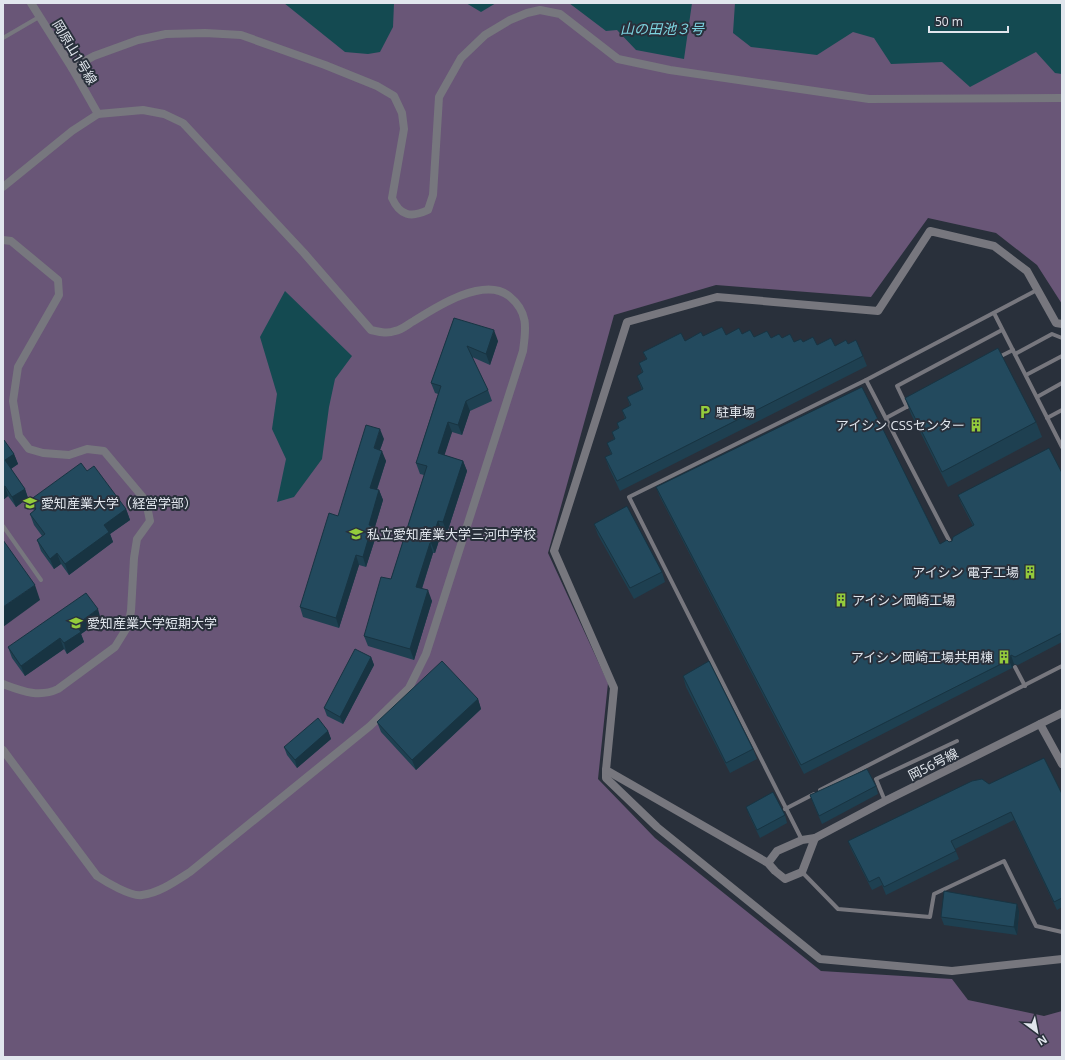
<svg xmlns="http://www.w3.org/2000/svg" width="1065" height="1060" viewBox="0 0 1065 1060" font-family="'Open Sans','Noto Sans JP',sans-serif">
  <rect width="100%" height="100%" fill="#29303b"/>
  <!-- forest -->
  <path fill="#695677" d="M 3,3 L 1062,3 L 1062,304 L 1037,265 L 996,233 L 928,218 L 871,297 L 716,285 L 614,315 L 548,553 L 608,683 L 598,779 L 655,838 L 821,971 L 952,979 L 968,1000 L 1044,1016 L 1062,1011 L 1062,1057 L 3,1057 Z"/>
  <!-- water -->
  <g fill="#144a51">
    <path d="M 284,3 L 394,3 L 393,27 L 380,52 L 368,54 L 345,52 Z"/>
    <path d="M 466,3 L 496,3 L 481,12 Z"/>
    <path d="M 569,3 L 692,3 L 684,59 L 636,50 L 617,30 L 606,31 Z"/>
    <path d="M 735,3 L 1062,3 L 1062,74 L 1055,73 L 1036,52 L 970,87 L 942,62 L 891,64 L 874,38 L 853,32 L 817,55 L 751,47 L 733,33 Z"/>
    <path d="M 285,291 L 352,356 L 335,379 L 329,407 L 322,459 L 294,497 L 277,502 L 286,459 L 272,429 L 277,394 L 260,337 Z"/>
  </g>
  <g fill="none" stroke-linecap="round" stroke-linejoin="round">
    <!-- service -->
    <g stroke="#77777e" stroke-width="4">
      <path d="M 3,38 L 39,17"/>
      <path d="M 994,313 L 1062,447"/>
      <path d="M 1015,354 L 1052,334 L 1062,338"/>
      <path d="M 999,357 L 1013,350"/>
      <path d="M 1026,375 L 1062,356"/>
      <path d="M 866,380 L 952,546"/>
      <path d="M 1037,397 L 1062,383"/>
      <path d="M 907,407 L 897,386 L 1002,330"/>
      <path d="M 886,418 L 912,404"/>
      <path d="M 1047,418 L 1062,410"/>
      <path d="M 3,526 L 41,580"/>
      <path d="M 1015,667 L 1025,686"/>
      <path d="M 820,790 L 1062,666"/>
      <path d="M 885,801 L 876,779 L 957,741"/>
      <path d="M 785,809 L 814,794"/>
      <path d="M 802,840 L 629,497 L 866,380 L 1037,290"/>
      <path d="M 802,872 L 838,909 L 930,917 L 934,894 L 1004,861 L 1036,926 L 1062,932"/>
    </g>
    <!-- minor -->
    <g stroke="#77777e" stroke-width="8">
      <path d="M 72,68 L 94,56 L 138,40 L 166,34 L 205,33 L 241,35 L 325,65 L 377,86 L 394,96 L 402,113 L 404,129 L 392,198 C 400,216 411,218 428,210 L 433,195 L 439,97 L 461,58 L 485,35 L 510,20 L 527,13 L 540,10 L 560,14 L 618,59 L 670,70 L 869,99 L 1062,98"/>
      <path d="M 3,187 L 72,131 L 98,114 L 143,110 L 164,114 L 183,123 L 304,253 L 371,330 C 380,332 387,334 395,331 C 402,330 408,324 414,321 C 436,307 484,276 509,296 C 529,312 526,329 523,351 L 426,654 L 409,688 L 370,726 L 190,872 C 176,881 159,893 142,895 C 131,897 106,882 97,876 L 3,750"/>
      <path d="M 3,240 L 11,241 L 58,280 L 59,295 L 18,367 L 13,401 L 19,436 L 29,449 L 43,453 L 69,455 L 87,449 L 104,451 L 146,501 L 150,521 L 137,539 L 134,558 L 131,611 L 128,626 L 115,647 L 58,689 C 39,698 22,691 3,684"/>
      <path d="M 606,770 L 606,778 L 657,827 L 820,959 L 952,971 L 1062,959"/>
      <path d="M 768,863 L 777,851 L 802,840 L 815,838 L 802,872 L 785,879 L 775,871 L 768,863 L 606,770 L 614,688 L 554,551 L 627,322 L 717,297 L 878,311 L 930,231 L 994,246 L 1027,271 L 1056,323 L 1062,324"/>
    </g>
    <!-- tertiary -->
    <g stroke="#77777e" stroke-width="8">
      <path d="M 31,3 L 72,68 L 98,114"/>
      <path d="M 1040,724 L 1062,764"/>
      <path d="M 815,838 L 885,801 L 1062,713"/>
    </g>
  </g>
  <!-- wall -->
  <g fill="#1e4051">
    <path d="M 454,318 L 498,341 L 490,365 L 472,357 L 488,390 L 492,401 L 470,411 L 462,435 L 452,432 L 444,455 L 463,461 L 467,471 L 447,533 L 442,531 L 435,553 L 433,553 L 422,589 L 432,601 L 414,660 L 368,646 L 364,636 L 391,579 L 424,475 L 420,474 L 416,463 L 438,394 L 435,393 L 431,383 Z"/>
    <path d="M 742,334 L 754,337 L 782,338 L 794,342 L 803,342 L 817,345 L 835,346 L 848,344 L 863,356 L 867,366 L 620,491 L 609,468 L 605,457 L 611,454 L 607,443 L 614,439 L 612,432 L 618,428 L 617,423 L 625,419 L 622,410 L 630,406 L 627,397 L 642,390 L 637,376 L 642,373 L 639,363 L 646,359 L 643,352 L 703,336 Z"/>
    <path d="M 905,398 L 1036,422 L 1042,437 L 948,487 L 911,414 Z"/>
    <path d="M 384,439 L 380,450 L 386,461 L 377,490 L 379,490 L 383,500 L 374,530 L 376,536 L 366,567 L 359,565 L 339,628 L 303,617 L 300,607 Z"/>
    <path d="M 3,441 L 14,454 L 18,464 L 11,469 L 25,489 L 28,498 L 16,507 L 8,496 L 3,500 Z"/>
    <path d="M 87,471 L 126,509 L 130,520 L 110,534 L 113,542 L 69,575 L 61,564 L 54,569 L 41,551 L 37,540 L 42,536 L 34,525 L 30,514 L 34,511 L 30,500 Z"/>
    <path d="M 1062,473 L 1062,642 L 1018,665 L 1014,664 L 1012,668 L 804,774 L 659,495 L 656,487 L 940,544 L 952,541 L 973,526 L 961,503 L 958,495 Z"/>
    <path d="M 594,524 L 662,572 L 665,582 L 634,599 L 598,535 Z"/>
    <path d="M 101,620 L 81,634 L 84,642 L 67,654 L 64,649 L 25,676 L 12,658 L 8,647 Z"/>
    <path d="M 371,657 L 374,665 L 343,724 L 327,716 L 324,708 Z"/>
    <path d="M 683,676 L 753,749 L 757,759 L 730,773 L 686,687 Z"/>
    <path d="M 478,699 L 481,709 L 416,770 L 381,732 L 377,722 Z"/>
    <path d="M 328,731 L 331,739 L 297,768 L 287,755 L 284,747 Z"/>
    <path d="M 989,784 L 1062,794 L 1062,907 L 1057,910 L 1014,820 L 955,849 L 959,859 L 886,895 L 882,885 L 872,890 L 851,849 L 848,841 Z"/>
    <path d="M 876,786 L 878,794 L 822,824 L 813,803 L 810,795 Z"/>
    <path d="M 746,807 L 785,815 L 787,823 L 760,838 L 749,815 Z"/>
    <path d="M 1019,911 L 1017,935 L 944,925 L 941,917 Z"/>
  </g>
  <!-- shaded-wall -->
  <g fill="#183442">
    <path d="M 494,330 L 498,341 L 490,365 L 486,354 Z"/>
    <path d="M 466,401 L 470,411 L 462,435 L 458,425 Z"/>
    <path d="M 448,422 L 452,432 L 442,463 L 438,453 Z"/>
    <path d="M 380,429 L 384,439 L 377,458 L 374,448 Z"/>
    <path d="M 382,451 L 386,461 L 374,498 L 370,488 Z"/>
    <path d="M 14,454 L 18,464 L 9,470 L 5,460 Z"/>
    <path d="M 463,461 L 467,471 L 447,533 L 443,522 Z"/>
    <path d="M 5,486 L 8,496 L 3,500 L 3,487 Z"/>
    <path d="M 25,489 L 28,498 L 16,507 L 12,497 Z"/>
    <path d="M 379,490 L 383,500 L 374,530 L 376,536 L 366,567 L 363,557 L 369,525 Z"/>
    <path d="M 126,509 L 130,520 L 110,534 L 113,542 L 69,575 L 65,564 L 104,525 Z"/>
    <path d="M 438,521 L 442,531 L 435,553 L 431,543 Z"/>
    <path d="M 430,543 L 433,553 L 419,597 L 416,587 Z"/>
    <path d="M 57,553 L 61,564 L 54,569 L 50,559 Z"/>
    <path d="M 356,555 L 359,565 L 339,628 L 336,618 Z"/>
    <path d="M 35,585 L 40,600 L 3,627 L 3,607 Z"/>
    <path d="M 428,590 L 432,601 L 414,660 L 410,649 Z"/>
    <path d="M 98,609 L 101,620 L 81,634 L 84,642 L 67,654 L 64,643 L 76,625 Z"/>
    <path d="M 60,638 L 64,649 L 25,676 L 21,666 Z"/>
    <path d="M 1011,655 L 1014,664 L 1012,668 L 1009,660 Z"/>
    <path d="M 371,657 L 374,665 L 343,724 L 340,717 Z"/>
    <path d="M 478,699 L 481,709 L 416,770 L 412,760 Z"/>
    <path d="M 328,731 L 331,739 L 297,768 L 295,760 Z"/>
    <path d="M 1017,904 L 1019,911 L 1017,935 L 1014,927 Z"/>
  </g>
  <!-- building -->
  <g fill="#234a5e" stroke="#183442">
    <path d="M 454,318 L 494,330 L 486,354 L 467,346 L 488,390 L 466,401 L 458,425 L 448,422 L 438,453 L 463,461 L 443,522 L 438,521 L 431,543 L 430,543 L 416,587 L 428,590 L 410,649 L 364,636 L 381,577 L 391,579 L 427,466 L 416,463 L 441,386 L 431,383 Z"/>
    <path d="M 722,327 L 726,335 L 739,328 L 742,334 L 750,330 L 754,337 L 767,331 L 771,338 L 779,334 L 782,338 L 790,334 L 794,342 L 801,339 L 803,342 L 813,337 L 817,345 L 831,338 L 835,346 L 846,340 L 848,344 L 856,340 L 863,356 L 617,481 L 605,457 L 612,454 L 607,443 L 615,439 L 612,432 L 619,428 L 617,423 L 626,418 L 622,410 L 631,405 L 627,397 L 643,389 L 637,376 L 643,372 L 639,363 L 647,359 L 643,352 L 681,333 L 685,341 L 701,332 L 703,336 Z"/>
    <path d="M 998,348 L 1036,422 L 942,472 L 905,398 Z"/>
    <path d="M 862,387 L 940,544 L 947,540 L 949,542 L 952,541 L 953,537 L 974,525 L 958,495 L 1049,448 L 1062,473 L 1062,633 L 1015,657 L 1011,655 L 1009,660 L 801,765 L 656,487 Z"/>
    <path d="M 366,425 L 380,429 L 374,448 L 382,451 L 370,488 L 379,490 L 369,525 L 372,526 L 363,557 L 356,555 L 336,618 L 300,607 L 329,513 L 338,516 Z"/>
    <path d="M 4,440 L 14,454 L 5,460 L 25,489 L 12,497 L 5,486 L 3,487 L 3,441 Z"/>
    <path d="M 81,463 L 87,471 L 94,466 L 126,509 L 104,525 L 109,532 L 65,564 L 57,553 L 50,559 L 37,540 L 45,534 L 30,514 L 36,509 L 30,500 Z"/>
    <path d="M 627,506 L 662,572 L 630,588 L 594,524 Z"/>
    <path d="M 3,540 L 35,585 L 3,607 Z"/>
    <path d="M 86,593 L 98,609 L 76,625 L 81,632 L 64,643 L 60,638 L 21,666 L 8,647 Z"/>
    <path d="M 355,649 L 371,657 L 340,717 L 324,708 Z"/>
    <path d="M 442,661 L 478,699 L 412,760 L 377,722 Z"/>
    <path d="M 709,661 L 753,749 L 726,763 L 683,676 Z"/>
    <path d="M 318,718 L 328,731 L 295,760 L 284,747 Z"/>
    <path d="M 1044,758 L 1062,794 L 1062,898 L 1054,902 L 1011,812 L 951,841 L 956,851 L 884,887 L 879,877 L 869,882 L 848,841 L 972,781 L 982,779 L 989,784 Z"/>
    <path d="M 867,769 L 876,786 L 819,816 L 810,795 Z"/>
    <path d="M 773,792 L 785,815 L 757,830 L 746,807 Z"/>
    <path d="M 944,891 L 1017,904 L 1014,927 L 941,917 Z"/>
  </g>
  <!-- icons -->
  <defs>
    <g id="parking-bare" transform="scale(1.08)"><path d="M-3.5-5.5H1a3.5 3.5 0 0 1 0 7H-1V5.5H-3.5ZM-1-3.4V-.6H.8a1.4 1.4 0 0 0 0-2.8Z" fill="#94cc3c" stroke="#29303b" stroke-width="2.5" paint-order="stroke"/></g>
    <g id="building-bare" transform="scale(1.08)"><path d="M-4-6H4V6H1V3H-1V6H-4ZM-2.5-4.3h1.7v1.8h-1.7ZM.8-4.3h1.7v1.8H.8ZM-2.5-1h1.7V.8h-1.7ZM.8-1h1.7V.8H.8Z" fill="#94cc3c" stroke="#29303b" stroke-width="2.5" paint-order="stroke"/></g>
    <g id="university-bare" transform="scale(1.08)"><path d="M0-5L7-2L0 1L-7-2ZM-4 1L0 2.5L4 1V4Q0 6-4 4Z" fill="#94cc3c" stroke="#29303b" stroke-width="2.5" paint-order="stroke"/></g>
    <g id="school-bare" transform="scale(1.08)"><path d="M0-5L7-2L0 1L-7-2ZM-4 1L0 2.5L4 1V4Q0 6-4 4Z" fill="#94cc3c" stroke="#29303b" stroke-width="2.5" paint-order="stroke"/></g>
  </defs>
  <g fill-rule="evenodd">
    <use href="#parking-bare" x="705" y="412"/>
    <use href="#building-bare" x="976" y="425"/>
    <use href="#university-bare" x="30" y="503"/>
    <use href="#school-bare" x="356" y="534"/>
    <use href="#building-bare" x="1030" y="572"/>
    <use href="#building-bare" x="841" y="600"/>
    <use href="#university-bare" x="76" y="623"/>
    <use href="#building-bare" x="1004" y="657"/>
  </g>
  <g text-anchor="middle" stroke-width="4" stroke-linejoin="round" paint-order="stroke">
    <!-- street labels -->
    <g font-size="13" fill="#e1e6ed" stroke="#29303b">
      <text transform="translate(75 52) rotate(59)" y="5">岡原山1号線</text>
      <text transform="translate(933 764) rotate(-27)" y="5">岡56号線</text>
    </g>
    <!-- poi labels -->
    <g font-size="13" fill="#e1e6ed" stroke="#29303b" text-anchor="start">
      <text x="716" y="417">駐車場</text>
      <text x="965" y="430" text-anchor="end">アイシン CSSセンター</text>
      <text x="41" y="508">愛知産業大学（経営学部）</text>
      <text x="367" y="539">私立愛知産業大学三河中学校</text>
      <text x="1019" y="577" text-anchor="end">アイシン 電子工場</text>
      <text x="852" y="605">アイシン岡崎工場</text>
      <text x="87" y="628">愛知産業大学短期大学</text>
      <text x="993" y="662" text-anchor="end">アイシン岡崎工場共用棟</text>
    </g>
    <!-- water labels -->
    <g font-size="14" font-style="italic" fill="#7cd3df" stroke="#29303b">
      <text x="662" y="34">山の田池３号</text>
    </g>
  </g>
  <!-- border -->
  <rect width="1065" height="1060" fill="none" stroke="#e1e6ed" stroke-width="8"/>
  <!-- north arrow -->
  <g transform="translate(1037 1032) rotate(148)" stroke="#29303b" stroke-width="3" paint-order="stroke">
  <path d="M0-3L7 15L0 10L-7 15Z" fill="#e1e6ed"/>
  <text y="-6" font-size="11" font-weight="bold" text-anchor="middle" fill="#e1e6ed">N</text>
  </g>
  <!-- scale -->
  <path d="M929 26v6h79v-6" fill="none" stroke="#e1e6ed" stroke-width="2"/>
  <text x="935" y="26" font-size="12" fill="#e1e6ed" stroke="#29303b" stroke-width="3" paint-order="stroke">50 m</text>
</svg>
